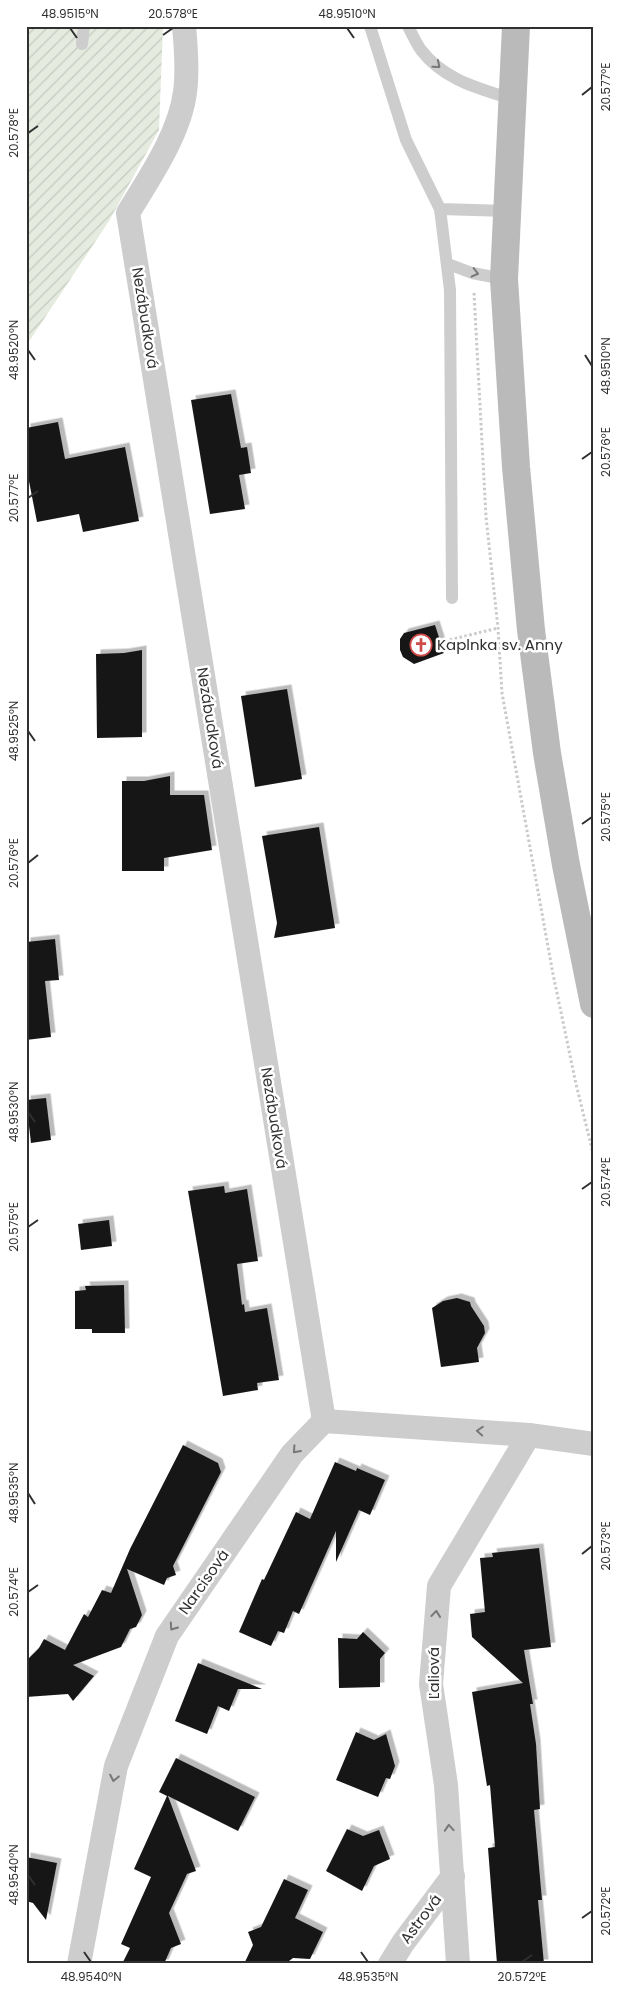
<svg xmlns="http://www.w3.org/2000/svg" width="620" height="1990" viewBox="0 0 620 1990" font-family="Poppins,sans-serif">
  <defs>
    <pattern id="garden-furrows" width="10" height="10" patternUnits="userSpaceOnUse" patternTransform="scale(1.25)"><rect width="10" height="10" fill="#e5ebdf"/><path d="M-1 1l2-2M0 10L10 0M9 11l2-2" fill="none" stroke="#c5cac0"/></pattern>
    <filter id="shadow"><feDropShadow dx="4.5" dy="-4.5" stdDeviation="0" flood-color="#0004"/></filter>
  </defs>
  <rect width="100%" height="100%" fill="#fff"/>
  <!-- garden -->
  <path fill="url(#garden-furrows)" d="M 26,26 L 163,26 L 159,130 L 109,221 L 26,346 Z"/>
  <!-- building -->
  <g fill="#171717" filter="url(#shadow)">
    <path d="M 231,394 L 241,448 L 247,447 L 251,473 L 239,475 L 245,509 L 210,514 L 191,400 Z"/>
    <path d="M 58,422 L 65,459 L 125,447 L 139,521 L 83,532 L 79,514 L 37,522 L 26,466 L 26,428 Z"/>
    <path d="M 435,625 L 444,653 L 414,664 L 403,657 L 400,650 L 400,639 L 404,633 Z"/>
    <path d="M 142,650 L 142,737 L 97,738 L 96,654 L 124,653 Z"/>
    <path d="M 287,689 L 302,779 L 255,787 L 241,696 Z"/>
    <path d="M 170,776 L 170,795 L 204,795 L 212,850 L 164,858 L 164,871 L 122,871 L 122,781 L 144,781 Z"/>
    <path d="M 319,827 L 335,928 L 274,938 L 277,923 L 262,836 Z"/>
    <path d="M 55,939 L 59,980 L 45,981 L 51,1037 L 26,1040 L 26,942 Z"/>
    <path d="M 46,1098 L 51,1140 L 31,1143 L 26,1100 Z"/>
    <path d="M 224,1186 L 225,1193 L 247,1189 L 258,1261 L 237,1264 L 242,1305 L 244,1304 L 245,1312 L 267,1308 L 279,1380 L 257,1383 L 258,1390 L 223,1396 L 188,1191 Z"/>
    <path d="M 109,1220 L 112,1246 L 81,1250 L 78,1224 Z"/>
    <path d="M 124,1285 L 125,1333 L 92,1333 L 92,1329 L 75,1329 L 75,1291 L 86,1290 L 85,1286 Z"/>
    <path d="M 457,1298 L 470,1302 L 471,1306 L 484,1326 L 485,1333 L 477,1348 L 479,1362 L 441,1367 L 432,1308 L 443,1301 Z"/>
    <path d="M 183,1445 L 218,1463 L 221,1472 L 173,1566 L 176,1575 L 167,1578 L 164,1585 L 127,1569 L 142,1615 L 136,1627 L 130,1629 L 121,1647 L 73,1665 L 94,1676 L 73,1701 L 68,1694 L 26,1697 L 26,1661 L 39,1648 L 44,1639 L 65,1650 L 84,1614 L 88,1617 L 102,1590 L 111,1593 L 130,1549 Z"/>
    <path d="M 335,1462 L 356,1471 L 357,1468 L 385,1480 L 370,1515 L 359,1510 L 336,1562 L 336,1531 L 299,1614 L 293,1611 L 284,1633 L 278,1631 L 271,1646 L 239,1632 L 262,1579 L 264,1580 L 296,1512 L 310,1519 Z"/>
    <path d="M 539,1548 L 551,1647 L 524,1650 L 533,1704 L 530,1704 L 536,1744 L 540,1809 L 534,1810 L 542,1900 L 538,1900 L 544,1964 L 497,1964 L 488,1848 L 495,1847 L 490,1785 L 487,1786 L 472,1692 L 523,1683 L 472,1637 L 470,1614 L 485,1612 L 480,1558 L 493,1557 L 492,1553 Z"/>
    <path d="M 363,1632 L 385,1653 L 380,1659 L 380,1687 L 339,1688 L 338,1638 L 357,1639 Z"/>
    <path d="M 198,1663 L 262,1689 L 238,1689 L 229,1711 L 218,1706 L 207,1734 L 175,1721 Z"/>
    <path d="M 356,1732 L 374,1740 L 386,1734 L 395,1766 L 390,1779 L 386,1778 L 378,1797 L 336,1780 Z"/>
    <path d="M 176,1758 L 255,1797 L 238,1831 L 168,1796 L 196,1871 L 187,1874 L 169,1913 L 181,1944 L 171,1948 L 164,1964 L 122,1964 L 130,1948 L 121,1944 L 151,1877 L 134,1869 L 167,1796 L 159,1792 Z"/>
    <path d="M 347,1829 L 363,1836 L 379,1830 L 390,1859 L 374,1866 L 362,1891 L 326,1871 Z"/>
    <path d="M 26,1857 L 57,1863 L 46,1920 L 33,1903 L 26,1901 Z"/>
    <path d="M 284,1879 L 308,1890 L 295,1918 L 323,1932 L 310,1959 L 293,1958 L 285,1964 L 244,1964 L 253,1945 L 248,1932 L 261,1927 Z"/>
  </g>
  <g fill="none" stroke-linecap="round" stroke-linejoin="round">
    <!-- path -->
    <g stroke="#cacaca" stroke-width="3" stroke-dasharray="2.5 2.5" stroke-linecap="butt">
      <path d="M 474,293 L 486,517 L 498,628 L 502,693 L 553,974 L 576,1084 L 594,1157"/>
      <path d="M 445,641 L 498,628"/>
    </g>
    <!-- service -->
    <g stroke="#cdcdcd" stroke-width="12">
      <path d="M 370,26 L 406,140 L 440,209 L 507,211"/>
      <path d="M 408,26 C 412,34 416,43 421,50 C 444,80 478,88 512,99"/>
      <path d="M 82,44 L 84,26"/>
      <path d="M 440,209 L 450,290 L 452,598"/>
      <path d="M 448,264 L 472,273 L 504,279"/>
    </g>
    <!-- minor -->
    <g stroke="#cdcdcd" stroke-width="24">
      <path d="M 184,26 C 186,47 188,71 185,92 C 180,133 150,177 128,213 L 324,1421"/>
      <path d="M 79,1964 L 116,1766 L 167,1636 L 292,1454 L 324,1421 L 529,1435 L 594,1444"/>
      <path d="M 390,1964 L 403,1943 L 453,1876"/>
      <path d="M 458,1964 L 446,1785 L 431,1684 L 439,1586 L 529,1435"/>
    </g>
    <!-- secondary -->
    <path stroke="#bababa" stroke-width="28" d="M 516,26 L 504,279 L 516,467 L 531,630 L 547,753 L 566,865 L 594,1004"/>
  </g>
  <!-- one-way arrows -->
  <defs><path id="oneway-chevron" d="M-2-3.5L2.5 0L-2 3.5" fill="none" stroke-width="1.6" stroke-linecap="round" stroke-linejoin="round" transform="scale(1.25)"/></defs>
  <g stroke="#777">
    <use href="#oneway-chevron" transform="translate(437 65) rotate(40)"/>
    <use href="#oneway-chevron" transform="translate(475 273) rotate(14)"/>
    <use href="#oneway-chevron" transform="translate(480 1431) rotate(-176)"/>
    <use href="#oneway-chevron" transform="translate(296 1450) rotate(132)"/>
    <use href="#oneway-chevron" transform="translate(436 1614) rotate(-84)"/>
    <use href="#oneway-chevron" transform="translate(173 1627) rotate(125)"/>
    <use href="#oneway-chevron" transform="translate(114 1778) rotate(101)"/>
    <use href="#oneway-chevron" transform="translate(449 1828) rotate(-94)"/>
  </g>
  <!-- ticks -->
  <path fill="none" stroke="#303030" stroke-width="2" d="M 70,28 L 77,38M 347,28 L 354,38M 163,35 L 173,28M 582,95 L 592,87M 28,133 L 38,126M 28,350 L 35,360M 585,355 L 592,366M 582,459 L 592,452M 28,498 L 38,491M 28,731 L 35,741M 582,824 L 592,817M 28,863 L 38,855M 28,1112 L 35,1122M 582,1189 L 592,1182M 28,1227 L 38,1220M 28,1493 L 35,1504M 582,1554 L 592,1546M 28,1592 L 38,1585M 28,1875 L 35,1885M 582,1918 L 592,1911M 84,1952 L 91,1962M 361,1952 L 368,1962M 522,1962 L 532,1955"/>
  <!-- icons -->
  <defs>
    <g id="church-ring" transform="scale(1.125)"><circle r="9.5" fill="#fff" stroke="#d04a48" stroke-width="1.5"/><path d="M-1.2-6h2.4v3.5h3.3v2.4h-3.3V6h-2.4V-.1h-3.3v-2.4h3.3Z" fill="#d04a48"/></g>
  </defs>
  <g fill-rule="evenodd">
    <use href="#church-ring" x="421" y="645"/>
  </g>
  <g text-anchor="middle" stroke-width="5" stroke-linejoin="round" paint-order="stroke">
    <!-- street labels -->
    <g font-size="15" fill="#303030" stroke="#fff">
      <text transform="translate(145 318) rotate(81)" y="5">Nezábudková</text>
      <text transform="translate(210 718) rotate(81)" y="5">Nezábudková</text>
      <text transform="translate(274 1118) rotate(81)" y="5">Nezábudková</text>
      <text transform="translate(204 1582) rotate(-55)" y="5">Narcisová</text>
      <text transform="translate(434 1673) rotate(-90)" y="5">Ľaliová</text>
      <text transform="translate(421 1919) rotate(-53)" y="5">Astrová</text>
    </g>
    <!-- poi labels -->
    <g font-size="15" fill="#303030" stroke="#fff" text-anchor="start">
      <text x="437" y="650">Kaplnka sv. Anny</text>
    </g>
  </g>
  <!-- border -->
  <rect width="620" height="1990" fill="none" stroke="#ffffff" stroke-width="55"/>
  <rect x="28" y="28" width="564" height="1934" fill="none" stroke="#303030" stroke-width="2"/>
  <g font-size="12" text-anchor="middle" fill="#303030">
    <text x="70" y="18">48.9515°N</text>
    <text x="173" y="18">20.578°E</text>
    <text x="347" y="18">48.9510°N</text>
    <text transform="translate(606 87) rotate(-90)" y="4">20.577°E</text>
    <text transform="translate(14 133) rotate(-90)" y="4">20.578°E</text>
    <text transform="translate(14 350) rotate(-90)" y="4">48.9520°N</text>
    <text transform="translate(606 366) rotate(-90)" y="4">48.9510°N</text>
    <text transform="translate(606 452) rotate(-90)" y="4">20.576°E</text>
    <text transform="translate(14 498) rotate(-90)" y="4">20.577°E</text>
    <text transform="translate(14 731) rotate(-90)" y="4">48.9525°N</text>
    <text transform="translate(606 817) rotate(-90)" y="4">20.575°E</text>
    <text transform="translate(14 863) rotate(-90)" y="4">20.576°E</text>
    <text transform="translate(14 1112) rotate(-90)" y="4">48.9530°N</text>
    <text transform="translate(606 1182) rotate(-90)" y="4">20.574°E</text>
    <text transform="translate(14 1227) rotate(-90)" y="4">20.575°E</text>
    <text transform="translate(14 1493) rotate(-90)" y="4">48.9535°N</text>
    <text transform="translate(606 1546) rotate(-90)" y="4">20.573°E</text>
    <text transform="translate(14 1592) rotate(-90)" y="4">20.574°E</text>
    <text transform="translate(14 1875) rotate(-90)" y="4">48.9540°N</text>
    <text transform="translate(606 1911) rotate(-90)" y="4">20.572°E</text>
    <text x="91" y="1981">48.9540°N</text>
    <text x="368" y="1981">48.9535°N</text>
    <text x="522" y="1981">20.572°E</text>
  </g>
</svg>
